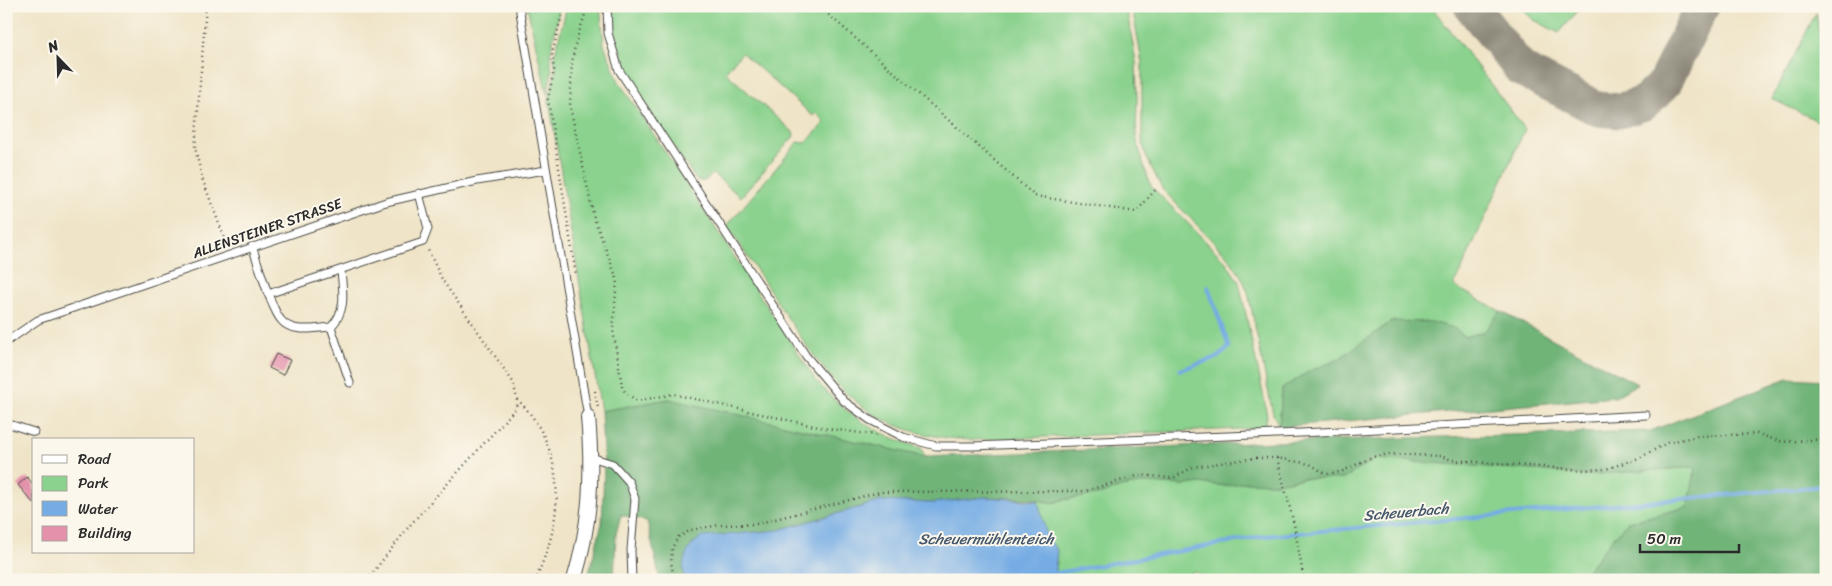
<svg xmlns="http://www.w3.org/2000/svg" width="1832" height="586" viewBox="0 0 1832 586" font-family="Sriracha,sans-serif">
  <rect width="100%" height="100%" fill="#fbf7ec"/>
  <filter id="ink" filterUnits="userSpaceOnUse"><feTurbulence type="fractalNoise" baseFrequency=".02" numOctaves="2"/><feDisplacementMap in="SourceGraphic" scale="10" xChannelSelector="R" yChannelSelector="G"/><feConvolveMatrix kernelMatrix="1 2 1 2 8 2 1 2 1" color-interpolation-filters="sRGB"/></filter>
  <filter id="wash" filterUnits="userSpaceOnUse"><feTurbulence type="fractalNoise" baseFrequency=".0096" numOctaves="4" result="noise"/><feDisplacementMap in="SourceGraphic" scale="20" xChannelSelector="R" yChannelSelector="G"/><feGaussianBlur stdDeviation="1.12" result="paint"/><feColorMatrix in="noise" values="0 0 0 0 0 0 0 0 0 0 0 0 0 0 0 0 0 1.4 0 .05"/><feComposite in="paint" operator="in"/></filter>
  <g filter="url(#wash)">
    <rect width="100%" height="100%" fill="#efe4c7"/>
    <!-- green -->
    <g fill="#8ad28d" stroke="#5a7e5c">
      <path d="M 527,6 L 560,6 L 550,55 L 552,71 L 547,94 Z"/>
      <path d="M 567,6 L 600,6 L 604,45 L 619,82 L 815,379 C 845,415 876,434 921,448 L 925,457 L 669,399 L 601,411 L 549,100 L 556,69 L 554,57 Z"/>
      <path d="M 613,6 L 1126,6 L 1136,62 L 1137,99 L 1136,137 L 1145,170 L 1151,186 L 1226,262 L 1239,282 L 1264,398 L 1267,417 L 1264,428 L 973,440 C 934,438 895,431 863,407 C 829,382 806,345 783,311 C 765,282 746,254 727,226 L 798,142 L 806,143 L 825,122 L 816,113 L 813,116 L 742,53 L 725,72 L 793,132 L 794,136 L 741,197 L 713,174 L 705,181 L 697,181 C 664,130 612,71 613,6 Z"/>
      <path d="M 1132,6 L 1431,6 L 1525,129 L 1454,286 L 1500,311 L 1485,331 L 1465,337 L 1454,328 L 1392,321 L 1339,359 L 1308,372 L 1282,389 L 1279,426 L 1273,414 L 1248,292 L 1241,276 L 1228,257 L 1162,189 L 1146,156 L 1142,140 L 1142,63 Z"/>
      <path d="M 1518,6 L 1582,6 L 1559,33 L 1534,20 Z"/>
      <path d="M 1816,13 L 1826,73 L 1826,125 L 1772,99 Z"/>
      <path d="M 1375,459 L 1547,471 L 1582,475 L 1697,467 L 1688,507 L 1627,522 L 1579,580 L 1202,580 L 1196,572 L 1166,580 L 1054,580 L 1057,562 L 1033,499 L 1054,503 L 1062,500 L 1102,494 L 1120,487 L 1145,483 L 1186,485 L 1199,483 L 1226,486 L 1244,482 L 1276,483 L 1304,478 L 1343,479 Z"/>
    </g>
    <!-- forest -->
    <g fill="#6fb478" stroke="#4d7052">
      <path d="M 1500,311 L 1637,384 L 1615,397 L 1279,427 L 1282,389 L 1308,372 L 1339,359 L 1392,321 L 1432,322 L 1454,328 L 1465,337 L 1485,331 Z"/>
      <path d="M 1788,378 L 1826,380 L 1826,580 L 1579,580 L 1627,522 L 1688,507 L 1696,467 L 1582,475 L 1547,471 L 1375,459 L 1343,479 L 1304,478 L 1276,483 L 1244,482 L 1226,486 L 1199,483 L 1186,485 L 1145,483 L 1120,487 L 1102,494 L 1062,500 L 1054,503 L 1033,499 L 985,497 L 933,503 L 882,501 L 778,530 L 693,543 C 685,556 681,565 685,580 L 660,580 L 647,521 L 621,515 L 616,534 L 614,580 L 587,580 L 602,523 L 604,468 L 601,411 L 669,399 L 925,457 L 1298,441 L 1650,431 Z"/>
    </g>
    <!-- water -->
    <path fill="#75ace4" stroke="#506c88" d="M 985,497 L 1038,501 L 1047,536 L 1057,551 L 1054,580 L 685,580 C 680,562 686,548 701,537 L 778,530 L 882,501 L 933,503 Z"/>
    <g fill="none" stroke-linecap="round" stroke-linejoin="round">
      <!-- stream -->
      <g stroke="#75ace4" stroke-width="4">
        <path d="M 1180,370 L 1218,357 L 1229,347 L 1208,287"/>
        <path d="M 1051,574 L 1265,536 L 1826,486"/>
      </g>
      <!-- taxiway -->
      <path stroke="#8d8879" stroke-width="35" d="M 1471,6 L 1521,69 L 1598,109 L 1619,111 L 1644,103 L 1664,84 L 1702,6"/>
    </g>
    <g id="blocks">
      <!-- building -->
      <g fill="#e491ac">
        <path d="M 276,354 L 290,360 L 283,375 L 269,368 Z"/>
        <path d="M 27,477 L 34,485 L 34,504 L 18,485 Z"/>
      </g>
    </g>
  </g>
  <g filter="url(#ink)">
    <use href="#blocks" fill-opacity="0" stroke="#484742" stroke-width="1"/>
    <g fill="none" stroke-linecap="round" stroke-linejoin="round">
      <!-- lane casing -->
      <g stroke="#484742" stroke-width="9">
        <g id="lane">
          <path d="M 519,6 L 588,417"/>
          <path d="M 607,6 L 608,33 L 619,70 L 806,356 L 844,401 L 870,420 L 903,437 L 936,446 L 973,446 L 1301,433 L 1646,415"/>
          <path d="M 252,246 L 268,294 L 423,242 L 428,229 L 419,193"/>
          <path d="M 268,294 C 272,302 275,313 281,320 C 292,334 316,328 331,327 C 347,310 343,293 341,271"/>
          <path d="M 331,327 L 350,383"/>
          <path d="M 6,342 L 38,320 L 386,202 L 477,181 L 546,170"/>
          <path d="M 6,423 L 34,432"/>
          <path d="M 591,457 L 613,464 L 629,482 L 635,499 L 631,550 L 632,580"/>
        </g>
      </g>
      <!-- street casing -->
      <g stroke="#484742" stroke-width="16">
        <path id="street" d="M 574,580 C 591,523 593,475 588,417"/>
      </g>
      <!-- path -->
      <g stroke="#484742" stroke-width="2.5" stroke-dasharray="1 4" stroke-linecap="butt">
        <path d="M 206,6 L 195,148 L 202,178 L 227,245"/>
        <path d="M 564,6 L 552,54 L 554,70 L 548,99 L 576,275"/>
        <path d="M 588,6 L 576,41 L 572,62 L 570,106 L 594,218 L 617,279 L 613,330 L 622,386 L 625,392 L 637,401 L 673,394 L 823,428 L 876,435"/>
        <path d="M 821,8 L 1035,196 L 1136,212 L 1157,188"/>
        <path d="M 595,391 L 598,408"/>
        <path d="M 517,399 C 552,433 563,481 553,528 C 550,545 542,563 536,580"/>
        <path d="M 1277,458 L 1294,524 L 1304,580"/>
        <path d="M 367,580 L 411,524 L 516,408 L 517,399 L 513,382 L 443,281 L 428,250"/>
        <path d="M 674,580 L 671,561 L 672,548 L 678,537 L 691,530 L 719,525 L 756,524 L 880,492 L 1085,491 L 1140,475 L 1173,478 L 1193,467 L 1255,458 L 1277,458 L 1310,464 L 1326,474 L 1341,472 L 1372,457 L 1390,454 L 1440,456 L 1452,460 L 1582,470 L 1606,469 L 1639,458 L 1669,442 L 1698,436 L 1757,434 L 1783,442 L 1826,439"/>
        <path d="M 1799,580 L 1826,574"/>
      </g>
      <!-- lane -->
      <use href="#lane" stroke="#fff" stroke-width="7"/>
      <!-- street -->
      <use href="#street" stroke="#fff" stroke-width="14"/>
    </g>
  </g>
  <g text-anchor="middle" stroke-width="4" stroke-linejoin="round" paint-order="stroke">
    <!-- street labels -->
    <g font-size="14" fill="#2b2b2b" stroke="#fbf7ec">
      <text transform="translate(267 228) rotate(-19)" y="5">ALLENSTEINER STRASSE</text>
    </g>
    <!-- water labels -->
    <g font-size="15" font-style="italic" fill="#45586c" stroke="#fbf7ec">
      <text transform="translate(1406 512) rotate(-5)" y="5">Scheuerbach</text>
      <text x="986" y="544">Scheuermühlenteich</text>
    </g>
  </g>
  <!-- margin -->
  <rect width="1832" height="586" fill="none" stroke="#fbf7ec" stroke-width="25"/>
  <!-- legend -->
  <rect x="32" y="438" width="162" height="115" fill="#fbf7ec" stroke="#a8a59f"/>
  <rect x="42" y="455" width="25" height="8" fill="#ffffff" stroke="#a8a59f"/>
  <text x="78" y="464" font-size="15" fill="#2b2b2b">Road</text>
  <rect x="42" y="476" width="25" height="15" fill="#8ad28d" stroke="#a8a59f"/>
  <text x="78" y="488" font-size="15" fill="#2b2b2b">Park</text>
  <rect x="42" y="501" width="25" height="15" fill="#75ace4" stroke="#a8a59f"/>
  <text x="78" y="514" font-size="15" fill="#2b2b2b">Water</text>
  <rect x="42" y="526" width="25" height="15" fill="#e491ac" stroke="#a8a59f"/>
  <text x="78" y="538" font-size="15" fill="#2b2b2b">Building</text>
  <!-- north arrow -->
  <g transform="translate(58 58) rotate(337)" stroke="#fbf7ec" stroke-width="4" paint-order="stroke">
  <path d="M0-4L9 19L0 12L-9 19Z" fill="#2b2b2b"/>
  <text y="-8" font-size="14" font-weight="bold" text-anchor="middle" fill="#2b2b2b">N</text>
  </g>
  <!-- scale -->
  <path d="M1640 544v8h99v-8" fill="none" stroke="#2b2b2b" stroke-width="2.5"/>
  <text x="1647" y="544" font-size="15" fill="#2b2b2b" stroke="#fbf7ec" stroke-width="4" paint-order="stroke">50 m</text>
</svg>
